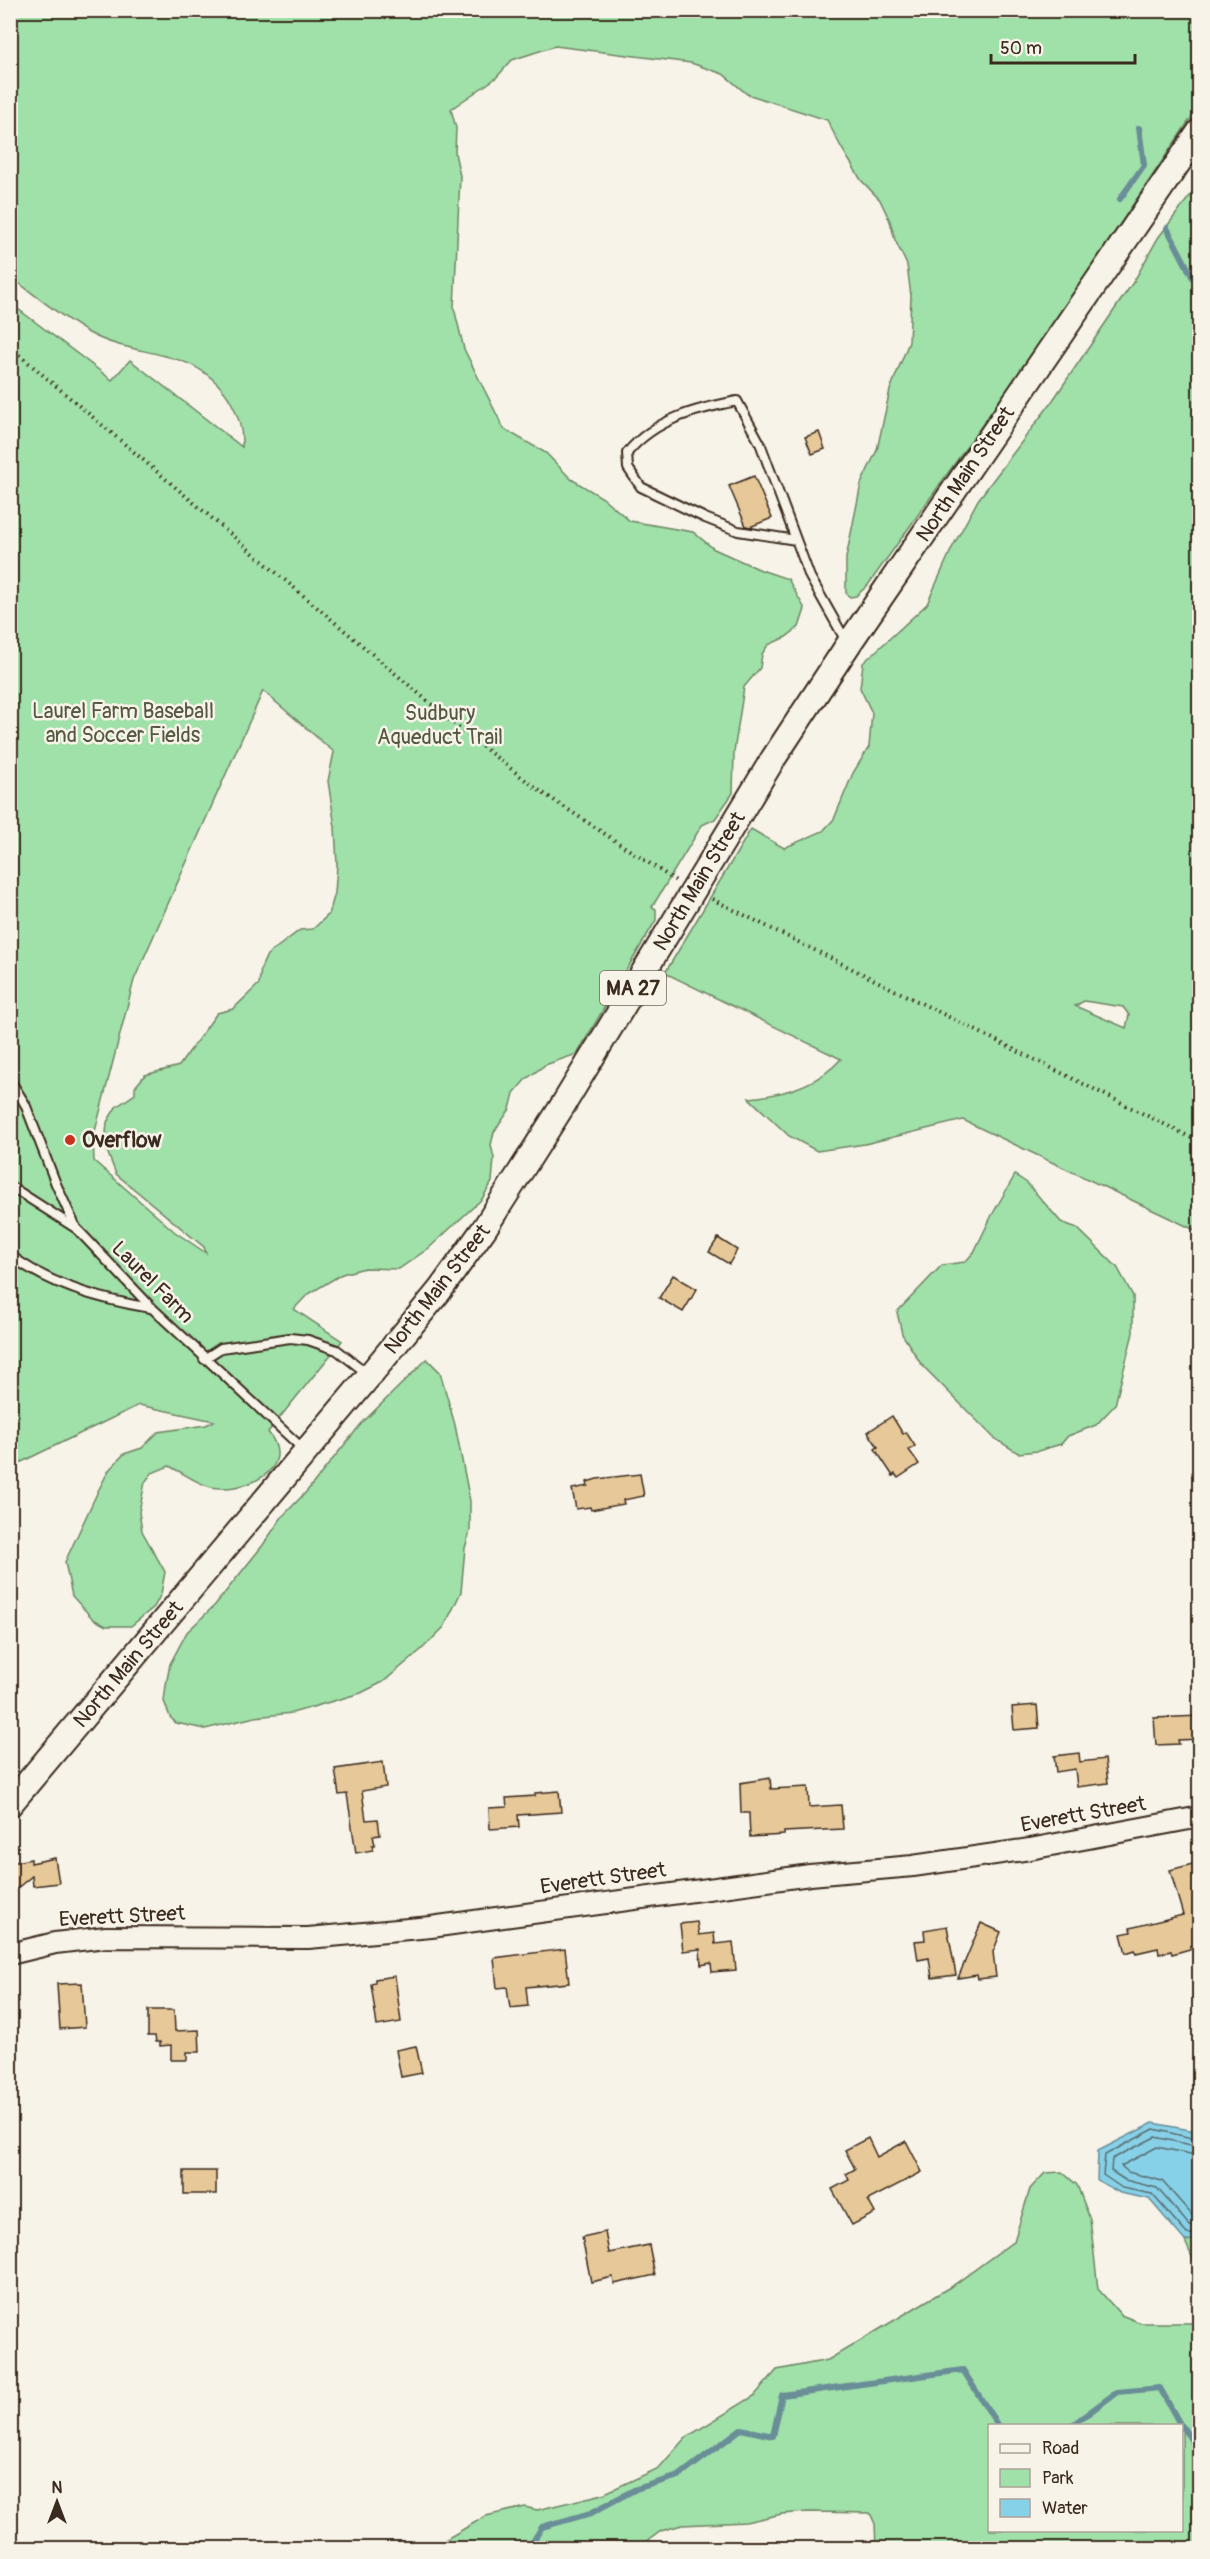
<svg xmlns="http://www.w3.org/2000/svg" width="1210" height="2559" viewBox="0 0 1210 2559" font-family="Pangolin,sans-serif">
  <rect width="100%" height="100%" fill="#f7f3e8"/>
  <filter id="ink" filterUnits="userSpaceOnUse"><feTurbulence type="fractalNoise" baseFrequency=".0167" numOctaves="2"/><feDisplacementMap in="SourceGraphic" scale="12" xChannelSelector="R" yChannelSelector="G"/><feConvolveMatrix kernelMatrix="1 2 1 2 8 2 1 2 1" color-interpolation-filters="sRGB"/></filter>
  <g filter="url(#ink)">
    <!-- green -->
    <g fill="#a0e0a9" stroke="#6e8564" stroke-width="1.5" fill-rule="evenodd">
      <path d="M 11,11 L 1199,11 L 1199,106 L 1035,351 L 868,585 L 856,596 L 850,597 L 846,593 L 846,558 L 861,484 L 877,450 L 890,390 L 909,342 L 911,296 L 907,265 L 895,240 L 890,221 L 880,200 L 861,180 L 841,147 L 827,120 L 747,94 L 723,74 L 691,63 L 555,46 L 512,60 L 496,78 L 451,109 L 456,128 L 455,153 L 460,176 L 454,308 L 464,349 L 504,429 L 546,453 L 571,479 L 603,498 L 630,521 L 693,532 L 714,549 L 761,570 L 788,579 L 805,609 L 799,627 L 786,637 L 768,645 L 762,654 L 760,668 L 744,687 L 734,752 L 733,793 L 715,819 L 702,825 L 652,907 L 656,909 L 656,920 L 577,1054 L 545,1065 L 525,1080 L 514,1093 L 510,1109 L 494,1132 L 491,1145 L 494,1158 L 492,1182 L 482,1199 L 429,1248 L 399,1269 L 365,1268 L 342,1274 L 307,1295 L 294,1309 L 342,1341 L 268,1432 C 299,1471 243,1493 211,1487 C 197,1484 182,1472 169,1466 L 152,1473 L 145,1482 L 139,1512 L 142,1531 L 165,1572 L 161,1594 L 154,1607 L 131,1626 L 106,1626 L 93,1619 L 72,1596 L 65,1562 L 98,1491 L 109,1470 L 124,1454 L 142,1448 L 158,1432 L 206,1425 L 214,1421 L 139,1405 L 11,1467 L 10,303 L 112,380 L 130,360 L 242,447 C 243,430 239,416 230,400 C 195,344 137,360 89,333 C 61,317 36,296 11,277 ZM 263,691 L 334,752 L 328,781 L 335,827 L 337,865 L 335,893 L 329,914 L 313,929 L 300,930 L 267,955 L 261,968 L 259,984 L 233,1009 L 217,1013 L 179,1066 L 145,1075 L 135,1087 L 135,1094 L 116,1107 L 107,1122 L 105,1146 L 116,1174 L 204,1247 L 206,1253 L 175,1232 L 94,1161 L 93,1139 L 134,980 Z"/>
      <path d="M 1199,184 L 1199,1232 L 963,1120 L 865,1144 L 817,1151 L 789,1136 L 749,1098 C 782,1095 818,1085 841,1059 L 665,973 L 751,829 L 784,848 L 823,831 L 834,819 L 853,773 L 869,747 L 872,713 L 860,688 L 863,663 L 927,604 L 952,548 L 978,500 L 1051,403 L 1134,281 L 1158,238 ZM 1084,1001 L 1123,1007 L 1129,1015 L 1126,1028 L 1075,1006 Z"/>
      <path d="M 1015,1175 L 1027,1183 L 1061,1222 L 1077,1228 L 1117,1267 L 1133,1296 L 1133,1333 L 1115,1405 L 1096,1425 L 1068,1436 L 1061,1444 L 1038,1451 L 1018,1453 L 994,1438 L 921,1364 L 902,1334 L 897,1312 L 942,1265 L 965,1262 L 974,1252 L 992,1215 Z"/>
      <path d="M 427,1359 L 440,1372 L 455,1425 L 470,1501 L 470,1531 L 465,1548 L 461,1592 L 444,1627 L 421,1650 L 383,1682 L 361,1693 L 292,1713 L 255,1717 L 205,1729 L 176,1723 L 170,1717 L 164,1701 L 166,1685 L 170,1664 L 187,1632 L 215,1605 L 263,1545 L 282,1517 L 307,1491 L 362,1423 Z"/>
      <path d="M 1062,2172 L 1077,2185 L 1090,2219 L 1098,2289 L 1121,2315 L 1141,2323 L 1199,2323 L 1199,2548 L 876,2548 L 875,2524 L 870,2513 L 808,2512 L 782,2514 L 746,2522 L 682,2525 L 661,2531 L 638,2548 L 431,2548 L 486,2516 L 525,2507 L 537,2510 L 603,2494 L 659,2468 L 685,2438 L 754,2396 L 777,2370 L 828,2360 L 955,2284 L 1014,2241 L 1030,2189 L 1045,2173 ZM 990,2426 L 1182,2426 L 1182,2530 L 990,2530 Z"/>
      <path d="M 1199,2239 L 1199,2273 L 1185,2241 Z"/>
    </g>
    <!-- water -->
    <path fill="#87d1e8" stroke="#698e97" stroke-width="1.5" d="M 1153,2123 L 1195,2131 L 1199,2136 L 1199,2239 L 1185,2241 L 1149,2199 L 1120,2193 L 1097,2180 L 1098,2151 Z"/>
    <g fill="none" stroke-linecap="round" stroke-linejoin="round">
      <!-- shore -->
      <g stroke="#596d6f" stroke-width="1.5">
        <path d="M 1200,2140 L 1154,2129 L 1105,2155 L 1103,2175 L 1122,2188 L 1152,2194 L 1187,2234 L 1200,2234"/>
        <path d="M 1200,2147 L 1155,2137 L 1112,2159 L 1111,2171 L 1125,2180 L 1157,2188 L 1190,2226 L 1200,2226"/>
        <path d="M 1200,2156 L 1157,2147 L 1121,2166 L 1128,2172 L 1162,2181 L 1193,2216 L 1200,2217"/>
      </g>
      <!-- stream -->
      <g stroke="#698e97" stroke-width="6">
        <path d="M 1120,199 L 1144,165 L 1139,128"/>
        <path d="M 1167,228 L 1193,278 L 1200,282"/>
        <path d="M 1071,2426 L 1117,2392 L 1160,2388 L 1181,2426"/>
        <path d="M 1182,2426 L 1200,2453"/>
        <path d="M 529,2548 L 542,2527 L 591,2513 L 636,2489 L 679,2476 L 741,2429 L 773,2436 L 782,2395 L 963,2370 L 998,2426"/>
      </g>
    </g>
    <!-- building -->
    <g fill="#e6c899" stroke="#3b2a1e" stroke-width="1.5">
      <path d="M 819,432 L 825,449 L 812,454 L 805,437 Z"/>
      <path d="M 754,476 L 772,518 L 750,527 L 746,526 L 729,486 Z"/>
      <path d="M 718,1238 L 737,1250 L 729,1264 L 709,1252 Z"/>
      <path d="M 673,1275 L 697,1289 L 683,1312 L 659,1298 Z"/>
      <path d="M 892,1416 L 903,1434 L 906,1432 L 915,1446 L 909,1450 L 919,1464 L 898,1478 L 895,1474 L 893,1476 L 875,1449 L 878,1447 L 868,1432 Z"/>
      <path d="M 640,1474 L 644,1496 L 623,1500 L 624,1504 L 591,1510 L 590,1507 L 576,1509 L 572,1489 L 588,1486 L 587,1482 L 597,1479 Z"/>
      <path d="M 1037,1705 L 1039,1728 L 1014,1730 L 1012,1707 Z"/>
      <path d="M 1200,1716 L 1200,1739 L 1178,1740 L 1179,1744 L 1156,1745 L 1154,1718 Z"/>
      <path d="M 1079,1753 L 1080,1762 L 1105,1759 L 1108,1783 L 1077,1787 L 1075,1769 L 1056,1772 L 1054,1756 Z"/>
      <path d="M 383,1762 L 386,1787 L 362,1791 L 366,1820 L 378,1819 L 380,1835 L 373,1836 L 375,1845 L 372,1845 L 373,1850 L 356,1853 L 347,1794 L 339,1795 L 335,1769 Z"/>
      <path d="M 770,1778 L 771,1789 L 808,1787 L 809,1807 L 841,1805 L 843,1829 L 784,1832 L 784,1835 L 750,1837 L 749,1813 L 741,1813 L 740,1783 Z"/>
      <path d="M 559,1791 L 561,1812 L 518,1815 L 519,1827 L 490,1829 L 489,1808 L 507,1807 L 506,1798 L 535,1796 L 535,1793 Z"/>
      <path d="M 55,1858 L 59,1883 L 33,1886 L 32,1876 L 10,1894 L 10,1863 L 31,1859 L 31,1863 Z"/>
      <path d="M 1200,1862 L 1200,1943 L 1190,1946 L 1190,1949 L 1172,1954 L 1171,1951 L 1159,1954 L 1158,1948 L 1136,1953 L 1135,1950 L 1126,1953 L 1121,1934 L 1131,1932 L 1130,1928 L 1183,1915 L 1170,1870 Z"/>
      <path d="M 697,1922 L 699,1935 L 714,1933 L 715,1944 L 733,1942 L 736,1970 L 712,1972 L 711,1963 L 701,1965 L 700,1949 L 683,1951 L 680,1924 Z"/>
      <path d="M 981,1923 L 1001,1932 L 993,1952 L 996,1977 L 978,1979 L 977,1975 L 958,1978 Z"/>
      <path d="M 947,1926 L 956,1975 L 932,1978 L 929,1958 L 918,1960 L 915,1941 L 925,1940 L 924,1930 Z"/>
      <path d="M 565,1949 L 569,1983 L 526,1987 L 528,2006 L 510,2008 L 507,1987 L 497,1988 L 494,1958 Z"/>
      <path d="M 395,1976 L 401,2022 L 377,2026 L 371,1984 L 375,1983 L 375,1979 Z"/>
      <path d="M 82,1983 L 85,2027 L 60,2029 L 57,1984 Z"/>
      <path d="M 148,2010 L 174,2010 L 175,2031 L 199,2030 L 200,2052 L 187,2052 L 187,2060 L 171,2060 L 171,2045 L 160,2046 L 160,2042 L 156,2042 L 155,2036 L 148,2036 Z"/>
      <path d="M 416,2046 L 422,2073 L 401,2077 L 396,2050 Z"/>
      <path d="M 868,2138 L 877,2157 L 906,2141 L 922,2172 L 868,2200 L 875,2213 L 852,2225 L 832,2189 L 849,2180 L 846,2174 L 855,2169 L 845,2150 Z"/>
      <rect x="184" y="2171" width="32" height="23"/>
      <path d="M 605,2232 L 609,2253 L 649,2245 L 655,2275 L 614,2284 L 613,2277 L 591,2282 L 582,2237 Z"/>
    </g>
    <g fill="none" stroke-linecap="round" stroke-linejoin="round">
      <!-- service casing -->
      <g stroke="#3b2a1e" stroke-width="12">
        <g id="service">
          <path d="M 796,540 L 738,531 L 705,518 L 641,487 L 628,468 L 627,453 C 655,419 696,409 737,401 L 760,443 L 810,577 L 846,641"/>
          <path d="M 10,1080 L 25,1104 L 56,1184 L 76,1228"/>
          <path d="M 10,1186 L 77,1229 L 152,1308 L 303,1449"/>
          <path d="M 10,1255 C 50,1286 102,1300 151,1308"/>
          <path d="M 204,1359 L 221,1348 L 290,1338 L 308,1340 L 337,1350 L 368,1374"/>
        </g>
      </g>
      <!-- tertiary casing -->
      <g stroke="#3b2a1e" stroke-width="24">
        <path id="tertiary" d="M 10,1954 L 55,1943 L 106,1937 L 308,1938 L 431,1927 L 810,1875 L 913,1866 L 1030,1849 L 1200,1817"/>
      </g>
      <!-- primary casing -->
      <g stroke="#3b2a1e" stroke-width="28">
        <path id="primary" d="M 10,1804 L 370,1375 L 440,1290 L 484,1229 L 563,1105 L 773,759 L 852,639 L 1200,131"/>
      </g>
      <!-- path -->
      <g stroke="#3b2a1e" stroke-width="4" stroke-dasharray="1.5 4.5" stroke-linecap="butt">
        <path d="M 10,347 L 470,737 L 537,789 L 676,881"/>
        <path d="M 712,899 L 1200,1142"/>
      </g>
      <!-- service -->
      <use href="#service" stroke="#f7f3e8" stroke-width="8"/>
      <!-- tertiary -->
      <use href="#tertiary" stroke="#f7f3e8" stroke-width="20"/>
      <!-- primary -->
      <use href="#primary" stroke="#f7f3e8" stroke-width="24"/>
    </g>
  </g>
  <!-- markers -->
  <circle fill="#c8321e" stroke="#f7f3e8" stroke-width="2" cx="70" cy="1140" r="6"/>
  <g text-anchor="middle" stroke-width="5" stroke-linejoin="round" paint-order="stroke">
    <!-- shield labels -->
    <rect fill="#f7f3e8" stroke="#73665b" stroke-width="1.5" x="600" y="971" width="66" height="34" rx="4.5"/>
    <g font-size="20" font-weight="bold" fill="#3b2a1e">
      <text x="633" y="995">MA 27</text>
    </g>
    <!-- street labels -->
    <g font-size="21" fill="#3b2a1e" stroke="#f7f3e8">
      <text transform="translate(965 474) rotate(-56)" y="7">North Main Street</text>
      <text transform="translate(699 881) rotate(-59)" y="7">North Main Street</text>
      <text transform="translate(153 1282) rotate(45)" y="7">Laurel Farm</text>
      <text transform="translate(437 1289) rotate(-52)" y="7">North Main Street</text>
      <text transform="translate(128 1664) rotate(-50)" y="7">North Main Street</text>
      <text transform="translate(1083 1814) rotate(-10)" y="7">Everett Street</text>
      <text transform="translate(603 1878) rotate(-8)" y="7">Everett Street</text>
      <text transform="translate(122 1916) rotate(-3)" y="7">Everett Street</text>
    </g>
    <!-- park labels -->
    <g font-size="21" fill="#545841" stroke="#f7f3e8">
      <text x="123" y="718">Laurel Farm Baseball<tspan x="123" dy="24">and Soccer Fields</tspan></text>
      <text x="440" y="720">Sudbury<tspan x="440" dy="24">Aqueduct Trail</tspan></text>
    </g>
    <!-- poi labels -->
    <g font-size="21" font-weight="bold" fill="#3b2a1e" stroke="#f7f3e8" text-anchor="start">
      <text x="82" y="1147">Overflow</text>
    </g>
  </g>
  <!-- margin -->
  <rect width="1210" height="2559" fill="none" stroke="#f7f3e8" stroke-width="36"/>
  <rect x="18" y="18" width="1174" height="2523" fill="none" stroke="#3b2a1e" stroke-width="2" filter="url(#ink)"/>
  <!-- legend -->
  <rect x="988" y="2424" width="195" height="108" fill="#f7f3e8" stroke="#aca397" stroke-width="1.5"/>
  <rect x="1000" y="2444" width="30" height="9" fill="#f7f3e8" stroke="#aca397" stroke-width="1.5"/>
  <text x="1042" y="2454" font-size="18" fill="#3b2a1e">Road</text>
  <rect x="1000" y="2469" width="30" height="18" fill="#a0e0a9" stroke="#aca397" stroke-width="1.5"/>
  <text x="1042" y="2484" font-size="18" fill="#3b2a1e">Park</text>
  <rect x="1000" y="2499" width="30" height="18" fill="#87d1e8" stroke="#aca397" stroke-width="1.5"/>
  <text x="1042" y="2514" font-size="18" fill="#3b2a1e">Water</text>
  <!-- north arrow -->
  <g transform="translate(57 2502)" stroke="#f7f3e8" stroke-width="4.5" paint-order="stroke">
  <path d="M0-4.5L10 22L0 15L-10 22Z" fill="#3b2a1e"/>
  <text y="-9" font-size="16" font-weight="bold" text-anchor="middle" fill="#3b2a1e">N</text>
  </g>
  <!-- scale -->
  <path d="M991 54v9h144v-9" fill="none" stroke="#3b2a1e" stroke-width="3"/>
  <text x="1000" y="54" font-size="18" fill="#3b2a1e" stroke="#f7f3e8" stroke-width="4.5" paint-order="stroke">50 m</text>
</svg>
